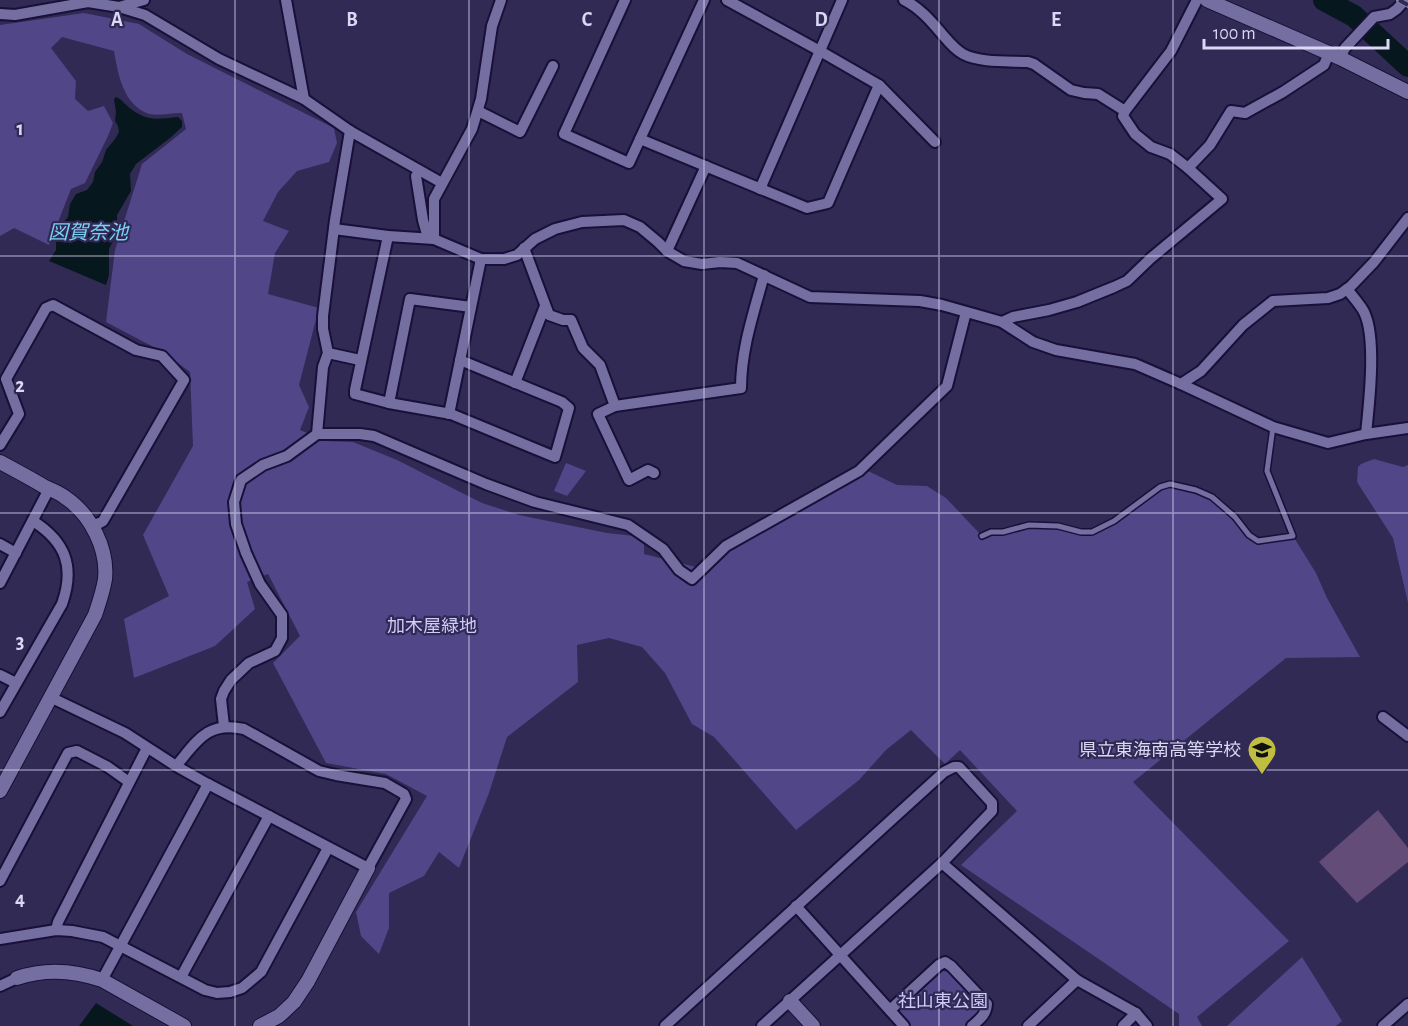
<svg xmlns="http://www.w3.org/2000/svg" width="1408" height="1026" viewBox="0 0 1408 1026" font-family="'Alegreya Sans','Noto Sans JP',sans-serif">
  <rect width="100%" height="100%" fill="#302a55"/>
  <!-- green -->
  <g fill="#504688">
    <path d="M 84,13 L 139,24 L 187,54 L 334,128 L 337,143 L 329,162 L 297,171 L 278,192 L 263,221 L 289,231 L 275,253 L 268,294 L 319,308 L 299,385 L 309,407 L 300,430 L 326,441 L 353,442 L 397,460 L 482,503 L 519,515 L 607,533 L 644,537 L 644,554 L 700,568 L 862,468 L 897,485 L 927,486 L 946,498 L 982,536 L 1029,525 L 1058,526 L 1081,532 L 1103,527 L 1152,492 L 1170,484 L 1212,497 L 1258,541 L 1293,536 L 1316,573 L 1327,598 L 1360,657 L 1286,658 L 1133,782 L 1289,941 L 1197,1017 L 1202,1026 L 1179,1026 L 1179,1014 L 961,865 L 1017,811 L 960,750 L 945,764 L 911,730 L 886,750 L 859,780 L 796,830 L 714,737 L 692,724 L 665,673 L 642,647 L 609,638 L 577,645 L 578,682 L 507,737 L 489,793 L 459,868 L 439,852 L 424,876 L 389,893 L 389,928 L 379,954 L 361,936 L 356,912 L 427,796 L 386,774 L 326,763 L 273,663 L 300,636 L 268,574 L 247,582 L 255,609 L 215,646 L 134,678 L 124,619 L 169,596 L 143,535 L 193,446 L 190,372 L 163,352 L 106,322 L 115,250 L 142,164 L 186,129 L 182,113 C 172,113 158,116 149,114 C 123,105 118,74 114,51 L 62,37 L 51,48 L 76,81 L 75,99 L 88,111 L 104,106 L 113,123 L 108,136 L 85,183 L 71,189 L 49,245 L 14,228 L 0,236 L 0,25 Z"/>
    <path d="M 1374,459 L 1403,467 L 1408,465 L 1408,603 L 1393,538 L 1357,482 L 1358,467 L 1361,464 Z"/>
    <path d="M 566,463 L 586,471 L 567,496 L 554,491 Z"/>
    <path d="M 1302,957 L 1342,1021 L 1336,1026 L 1227,1026 Z"/>
    <path d="M 942,971 L 949,972 L 979,1008 L 978,1015 L 965,1026 L 911,1026 L 900,1013 L 900,1006 Z"/>
  </g>
  <!-- water -->
  <g fill="#07171e">
    <path d="M 116,97 C 123,100 125,105 131,109 C 148,122 159,119 178,117 L 182,121 L 182,127 L 170,138 L 136,164 L 130,174 L 131,191 L 117,215 L 117,233 L 109,249 L 109,275 L 106,285 L 49,261 L 56,250 L 56,242 L 63,232 L 62,224 L 68,217 L 70,204 L 76,194 L 87,190 L 93,182 L 95,172 L 102,162 L 106,150 L 115,139 L 119,132 L 118,126 L 115,121 L 116,112 L 114,99 Z"/>
    <path d="M 96,1003 L 133,1026 L 79,1026 Z"/>
  </g>
  <g fill="none" stroke-linecap="round" stroke-linejoin="round">
    <!-- river -->
    <path stroke="#07171e" stroke-width="22" d="M 1324,0 L 1354,16 L 1408,66"/>
  </g>
  <!-- building -->
  <path fill="#644c78" d="M 1378,810 L 1408,848 L 1408,862 L 1357,903 L 1319,862 Z"/>
  <g fill="none" stroke-linecap="round" stroke-linejoin="round">
    <!-- service casing -->
    <g stroke="#191039" stroke-width="8">
      <path id="service" d="M 982,536 L 991,532 L 1003,532 L 1029,525 L 1058,526 L 1081,532 L 1092,532 L 1114,521 L 1160,487 L 1170,484 L 1196,490 L 1212,497 L 1235,517 L 1249,535 L 1258,541 L 1293,536 L 1267,471 L 1273,427"/>
    </g>
    <!-- minor casing -->
    <g stroke="#191039" stroke-width="14">
      <g id="minor">
        <path d="M 286,0 L 304,99 L 350,131 L 442,183"/>
        <path d="M 625,0 L 564,134 L 629,163 L 704,0"/>
        <path d="M 904,0 C 920,8 931,21 942,34 C 948,41 954,49 963,54 C 980,63 1008,61 1028,62 L 1034,64 L 1071,90 L 1084,93 L 1098,94 L 1125,111 L 1123,116 L 1135,134 L 1151,147 L 1170,154 L 1188,168 L 1222,199 L 1151,258 L 1127,281 L 1114,287 L 1077,302 L 1049,310 L 1013,317 L 1002,322"/>
        <path d="M 119,7 L 145,15 L 219,59 L 304,99"/>
        <path d="M 0,14 L 15,15 L 88,2 L 119,7 L 144,0"/>
        <path d="M 1340,58 L 1345,48 L 1374,17 L 1390,14 L 1397,9 L 1405,0"/>
        <path d="M 879,85 L 935,142"/>
        <path d="M 478,111 L 520,132 L 553,66"/>
        <path d="M 1125,111 L 1171,51 L 1197,0"/>
        <path d="M 640,139 L 807,208 L 828,203 L 879,85 L 820,51 L 727,0"/>
        <path d="M 1188,168 L 1210,145 L 1231,111 L 1245,113 L 1283,92 L 1324,65 L 1329,53"/>
        <path d="M 416,176 L 423,220 L 426,231 L 434,239"/>
        <path d="M 760,189 L 842,0"/>
        <path d="M 334,229 L 388,236 L 434,239 L 481,259 L 504,259 L 517,255 L 535,239 L 555,229 L 582,222 L 624,220 L 640,227 L 658,242 L 667,251 L 684,261 L 702,264 L 720,262 L 737,263 L 810,297 L 920,301 L 942,305 L 1002,322 L 1033,342 L 1056,350 L 1135,364 L 1181,384 L 1201,371 L 1243,325 L 1273,301 L 1328,298 L 1340,294 L 1351,286 L 1374,262 L 1408,218"/>
        <path d="M 388,236 L 355,390 L 355,394 L 389,403 L 451,414 L 555,457 L 569,408 L 562,402 L 460,360"/>
        <path d="M 434,239 L 434,199 L 472,129 L 481,99 L 492,26 L 501,0"/>
        <path d="M 524,248 L 549,315 L 563,320 L 571,320 L 583,348 L 600,365 L 615,406"/>
        <path d="M 667,251 L 706,166"/>
        <path d="M 1347,289 C 1352,296 1360,304 1364,312 C 1377,338 1369,404 1366,434"/>
        <path d="M 328,353 L 360,360"/>
        <path d="M 515,383 L 545,306"/>
        <path d="M 1181,384 L 1273,427 L 1328,443 L 1366,434 L 1408,428"/>
        <path d="M 389,403 L 410,299 L 471,307"/>
        <path d="M 449,414 L 481,259"/>
        <path d="M 317,434 L 360,434 L 374,436 L 486,484 L 535,502 L 628,525 L 663,549 L 679,570 L 692,579 L 726,546 L 859,471 L 947,386 L 966,312"/>
        <path d="M 0,445 L 19,414 L 6,379 L 46,308 L 53,305 L 136,350 L 162,356 L 184,380 L 103,521 L 92,527"/>
        <path d="M 654,473 L 648,470 L 629,480 L 598,414 L 615,406 L 741,388 C 741,349 754,312 764,275"/>
        <path d="M 0,544 L 16,553"/>
        <path d="M 0,583 L 49,489"/>
        <path d="M 0,675 L 16,683"/>
        <path d="M 50,697 L 125,733 L 176,766 L 208,784 L 368,868 L 406,799 L 404,794 L 385,783 L 336,775 L 319,771 L 244,729 C 207,721 197,741 176,766"/>
        <path d="M 0,712 L 62,604 C 75,567 66,542 33,521"/>
        <path d="M 1383,717 L 1408,736"/>
        <path d="M 224,726 L 221,699 L 224,691 L 231,680 L 249,663 L 275,651 L 282,638 L 282,615 L 260,584 L 246,553 L 236,524 L 234,502 L 241,480 L 263,465 L 287,456 L 317,434 L 323,367 L 328,353 L 323,329 L 323,316 L 335,220 L 350,131"/>
        <path d="M 942,863 L 1077,980 L 1028,1026"/>
        <path d="M 0,881 L 68,753 L 77,751 L 108,767 L 129,782"/>
        <path d="M 796,906 L 904,1026"/>
        <path d="M 56,930 L 58,922 L 147,748"/>
        <path d="M 0,939 L 56,930 L 72,931 L 103,937 L 205,990 L 217,993 L 230,992 L 242,988 L 261,972 L 328,848"/>
        <path d="M 181,977 L 269,816"/>
        <path d="M 102,980 L 208,784"/>
        <path d="M 1077,980 L 1136,1013 L 1147,1026"/>
        <path d="M 0,986 L 17,978"/>
        <path d="M 890,1010 L 939,965 L 945,962 L 951,966 L 987,1004 C 986,1015 980,1019 972,1026"/>
        <path d="M 665,1026 L 944,772 L 954,767 L 959,767 L 992,803 L 992,811 L 942,863 L 762,1026"/>
        <path d="M 1123,1026 L 1136,1013"/>
        <path d="M 1383,1026 L 1408,1004"/>
      </g>
    </g>
    <!-- tertiary casing -->
    <g stroke="#191039" stroke-width="16">
      <g id="tertiary">
        <path d="M 1207,0 L 1340,58 L 1408,92"/>
        <path d="M 0,462 C 15,470 30,478 45,487 C 52,490 60,493 66,498 C 91,515 108,549 105,579 C 103,592 99,603 95,615 L 0,791"/>
        <path d="M 17,978 C 46,968 73,970 102,980 L 184,1026"/>
        <path d="M 790,1001 L 813,1026"/>
        <path d="M 260,1026 L 279,1016 L 294,1002 L 308,981 L 368,868"/>
      </g>
    </g>
    <!-- service -->
    <use href="#service" stroke="#746fa0" stroke-width="5"/>
    <!-- minor -->
    <use href="#minor" stroke="#746fa0" stroke-width="10"/>
    <!-- tertiary -->
    <use href="#tertiary" stroke="#746fa0" stroke-width="14"/>
    <!-- rail casing -->
    <g stroke="#8884a7" stroke-width="6">
      <path id="rail" d="M 1399,0 L 1408,5"/>
    </g>
    <!-- rail -->
    <use href="#rail" stroke="#302a55" stroke-width="4" stroke-dasharray="11" stroke-linecap="butt"/>
  </g>
  <!-- grid -->
  <path fill="none" stroke="#dad8f4" stroke-width="1.5" stroke-opacity="0.55" d="M 235,0 L 235,1026M 469,0 L 469,1026M 704,0 L 704,1026M 939,0 L 939,1026M 1173,0 L 1173,1026M 0,256 L 1408,256M 0,513 L 1408,513M 0,770 L 1408,770"/>
  <!-- icons -->
  <defs>
    <g id="school-pin" transform="scale(1.5)"><path d="M0 17L-7.5 6A9.5 9.5 0 1 1 7.5 6Z" fill="#c0be40" stroke="#302a55"/><path d="M0-5L7-2L0 1L-7-2ZM-4 1L0 2.5L4 1V4Q0 6-4 4Z" fill="#111"/></g>
  </defs>
  <g fill-rule="evenodd">
    <use href="#school-pin" x="1262" y="750"/>
  </g>
  <g text-anchor="middle" stroke-width="4.5" stroke-linejoin="round" paint-order="stroke">
    <!-- park labels -->
    <g font-size="18" fill="#cfcbfa" stroke="#302a55">
      <text x="432" y="632">加木屋緑地</text>
      <text x="943" y="1007">社山東公園</text>
    </g>
    <!-- poi labels -->
    <g font-size="18" fill="#dad8f4" stroke="#302a55" text-anchor="end">
      <text x="1241" y="756">県立東海南高等学校</text>
    </g>
    <!-- water labels -->
    <g font-size="20" font-style="italic" fill="#7cd0f5" stroke="#302a55">
      <text x="88" y="239">図賀奈池</text>
    </g>
  </g>
  <g font-size="20" text-anchor="middle" font-weight="bold" fill="#dad8f4" stroke="#302a55" stroke-width="4.5" stroke-linejoin="round" paint-order="stroke">
    <text x="117" y="26">A</text>
    <text x="352" y="26">B</text>
    <text x="587" y="26">C</text>
    <text x="821" y="26">D</text>
    <text x="1056" y="26">E</text>
    <text x="20" y="135">1</text>
    <text x="20" y="392">2</text>
    <text x="20" y="648">3</text>
    <text x="20" y="905">4</text>
  </g>
  <!-- scale -->
  <path d="M1204 39v9h184v-9" fill="none" stroke="#dad8f4" stroke-width="3"/>
  <text x="1213" y="39" font-size="18" fill="#dad8f4" stroke="#302a55" stroke-width="4.5" paint-order="stroke">100 m</text>
</svg>
